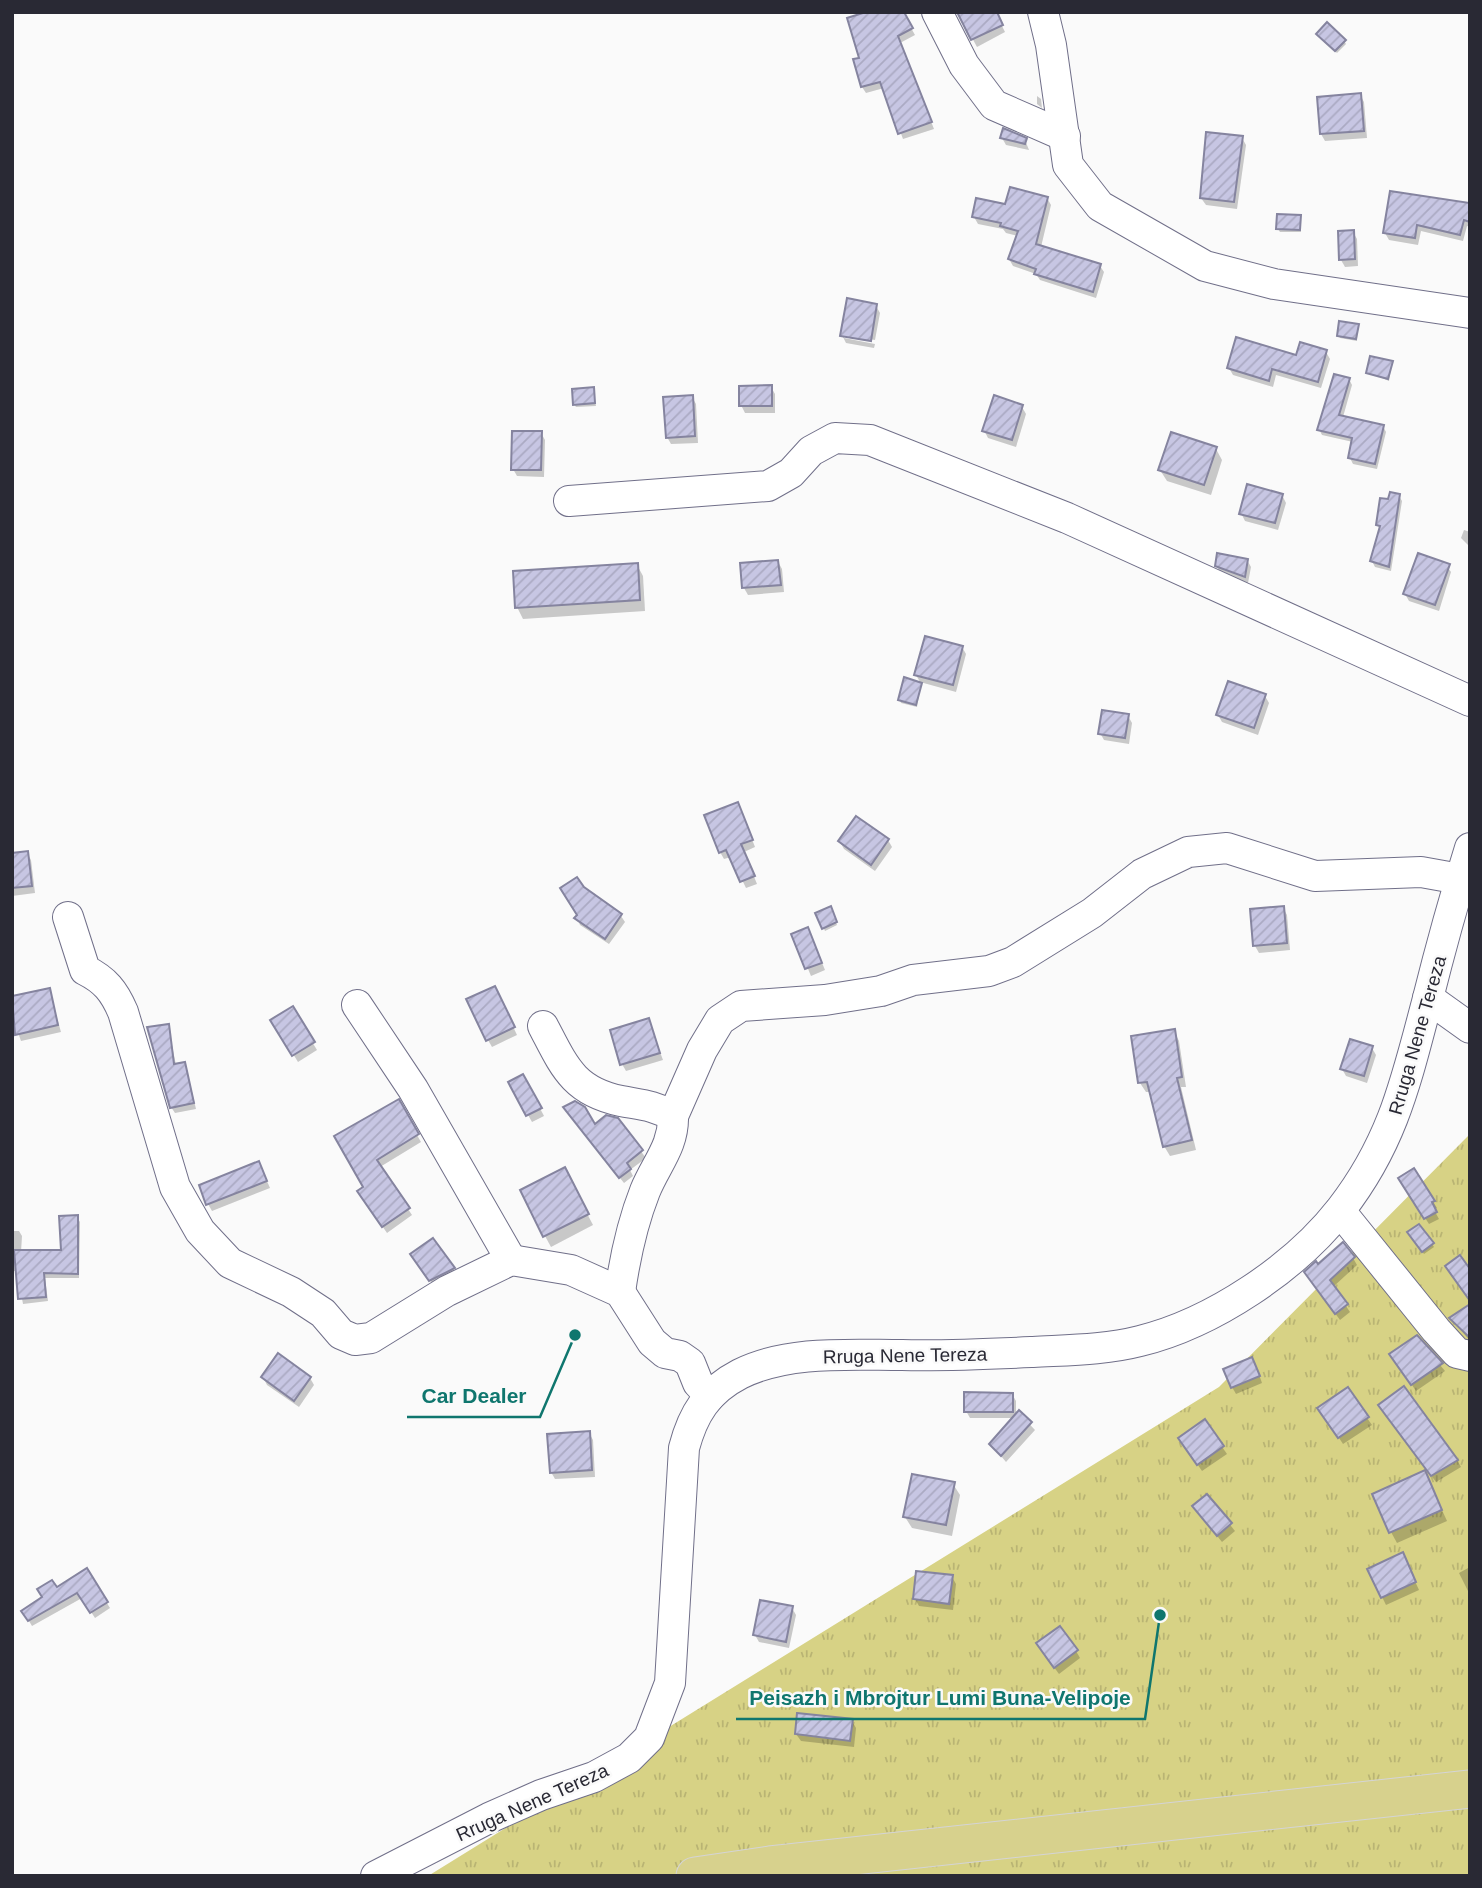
<svg xmlns="http://www.w3.org/2000/svg" width="1482" height="1888" viewBox="0 0 1482 1888" font-family="Helvetica,sans-serif">
  <defs>
    <pattern id="park-tufts" width="24" height="20" patternUnits="userSpaceOnUse" patternTransform="scale(1.75)"><rect width="24" height="20" fill="#d7d285"/><path d="M3 7l-1-3M5 7V3M7 7l1-3M15 17l-1-3M17 17v-4M19 17l1-3" fill="none" stroke="#b9b473"/></pattern>
    <pattern id="building-hatch" width="6" height="6" patternUnits="userSpaceOnUse" patternTransform="scale(1.75)"><rect width="6" height="6" fill="#c7c6e3"/><path d="M-1 1l2-2M0 6l6-6M5 7l2-2" fill="none" stroke="#abaac3"/></pattern>
  </defs>
  <rect width="100%" height="100%" fill="#fafafa"/>
  <!-- park -->
  <path fill="url(#park-tufts)" d="M 1470,1134 L 1470,1876 L 428,1876 L 1219,1387 Z"/>
  <!-- shadow -->
  <g fill="#0003">
    <path d="M 902,12 L 915,35 L 900,43 L 934,129 L 903,139 L 884,88 L 866,93 L 862,87 L 861,59 Z"/>
    <path d="M 958,12 L 995,12 L 1005,32 L 977,47 Z"/>
    <path d="M 1320,37 L 1344,41 L 1346,44 L 1337,53 Z"/>
    <path d="M 1360,95 L 1364,102 L 1367,138 L 1325,141 L 1321,134 Z"/>
    <path d="M 1037,96 L 1041,99 L 1042,108 L 1037,104 Z"/>
    <path d="M 1002,138 L 1025,140 L 1029,150 L 1006,145 Z"/>
    <path d="M 1242,138 L 1246,145 L 1237,209 L 1206,205 L 1201,198 Z"/>
    <path d="M 1047,198 L 1051,205 L 1041,247 L 1100,266 L 1104,272 L 1096,298 L 1040,280 L 1036,274 L 1013,266 L 1009,259 L 1018,236 L 1006,233 L 1003,229 L 978,224 L 974,217 Z"/>
    <path d="M 1470,200 L 1470,227 L 1467,226 L 1463,241 L 1421,231 L 1418,245 L 1389,240 L 1385,233 L 1468,205 Z"/>
    <path d="M 1300,216 L 1301,232 L 1280,232 L 1278,229 Z"/>
    <path d="M 1353,232 L 1357,239 L 1358,266 L 1345,267 L 1341,260 Z"/>
    <path d="M 876,306 L 880,313 L 875,340 L 844,335 L 844,338 L 875,344 L 874,348 L 846,343 L 842,335 Z"/>
    <path d="M 1358,325 L 1357,341 L 1340,338 L 1338,335 Z"/>
    <path d="M 1326,352 L 1330,359 L 1321,388 L 1276,375 L 1273,387 L 1233,375 L 1229,368 Z"/>
    <path d="M 1392,362 L 1389,381 L 1368,372 Z"/>
    <path d="M 1349,379 L 1352,385 L 1343,417 L 1383,426 L 1386,432 L 1377,469 L 1353,464 L 1350,458 L 1353,442 L 1322,435 L 1319,429 Z"/>
    <path d="M 771,387 L 775,394 L 775,413 L 745,413 L 741,405 Z"/>
    <path d="M 593,389 L 596,406 L 576,407 L 574,404 Z"/>
    <path d="M 692,397 L 696,404 L 698,443 L 671,444 L 667,437 Z"/>
    <path d="M 1022,407 L 1026,414 L 1016,447 L 988,438 L 984,430 Z"/>
    <path d="M 541,433 L 545,440 L 544,477 L 517,476 L 513,469 Z"/>
    <path d="M 1216,449 L 1222,460 L 1211,495 L 1167,481 L 1160,470 Z"/>
    <path d="M 1282,495 L 1286,503 L 1278,530 L 1245,521 L 1241,513 Z"/>
    <path d="M 1399,496 L 1402,501 L 1391,571 L 1375,567 L 1372,561 L 1381,531 L 1378,525 L 1389,501 Z"/>
    <path d="M 1464,530 L 1470,532 L 1470,547 L 1461,538 Z"/>
    <path d="M 1247,560 L 1251,567 L 1248,583 L 1221,573 L 1216,565 Z"/>
    <path d="M 778,562 L 782,569 L 784,592 L 748,595 L 744,588 L 741,565 Z"/>
    <path d="M 637,565 L 643,576 L 645,611 L 523,619 L 517,607 Z"/>
    <path d="M 1446,565 L 1451,572 L 1439,611 L 1409,601 L 1405,594 Z"/>
    <path d="M 962,647 L 966,654 L 956,692 L 920,682 L 916,675 Z"/>
    <path d="M 921,684 L 917,707 L 901,703 L 900,700 Z"/>
    <path d="M 1265,696 L 1269,703 L 1258,735 L 1222,722 L 1218,715 Z"/>
    <path d="M 1128,716 L 1132,723 L 1129,744 L 1104,740 L 1100,733 Z"/>
    <path d="M 741,811 L 755,847 L 744,852 L 757,884 L 746,888 L 731,857 L 724,859 L 720,852 Z"/>
    <path d="M 888,840 L 892,847 L 875,871 L 844,849 L 840,842 Z"/>
    <path d="M 27,853 L 31,860 L 35,893 L 12,896 L 12,855 Z"/>
    <path d="M 583,889 L 621,916 L 625,922 L 609,944 L 580,925 L 577,918 L 580,923 L 583,921 Z"/>
    <path d="M 1283,908 L 1287,915 L 1290,950 L 1259,953 L 1255,946 Z"/>
    <path d="M 830,909 L 837,925 L 825,931 L 817,914 Z"/>
    <path d="M 794,935 L 811,936 L 825,970 L 811,976 Z"/>
    <path d="M 49,990 L 61,1032 L 21,1041 L 12,1015 L 12,998 Z"/>
    <path d="M 498,995 L 517,1035 L 492,1047 L 488,1040 Z"/>
    <path d="M 292,1009 L 317,1050 L 298,1062 L 273,1021 Z"/>
    <path d="M 648,1020 L 663,1060 L 626,1071 L 622,1064 Z"/>
    <path d="M 168,1026 L 176,1065 L 184,1064 L 187,1070 L 196,1109 L 175,1113 L 171,1107 Z"/>
    <path d="M 1174,1031 L 1179,1041 L 1186,1087 L 1181,1087 L 1196,1150 L 1170,1156 L 1164,1146 L 1151,1092 L 1146,1092 L 1140,1083 Z"/>
    <path d="M 1372,1048 L 1376,1055 L 1367,1083 L 1346,1076 L 1342,1069 Z"/>
    <path d="M 523,1076 L 544,1116 L 532,1122 L 510,1083 Z"/>
    <path d="M 398,1102 L 421,1142 L 380,1167 L 412,1215 L 387,1233 L 363,1198 Z"/>
    <path d="M 569,1114 L 595,1126 L 617,1120 L 646,1158 L 630,1170 L 633,1176 L 624,1183 Z"/>
    <path d="M 262,1170 L 270,1188 L 212,1211 L 208,1204 Z"/>
    <path d="M 1414,1171 L 1437,1208 L 1434,1210 L 1439,1219 L 1429,1224 L 1400,1179 Z"/>
    <path d="M 570,1181 L 593,1225 L 551,1247 L 545,1236 Z"/>
    <path d="M 77,1217 L 80,1222 L 79,1278 L 45,1278 L 48,1301 L 23,1304 L 17,1271 L 12,1271 L 12,1231 L 19,1231 L 22,1236 L 21,1252 L 63,1252 Z"/>
    <path d="M 1419,1226 L 1434,1247 L 1424,1254 L 1409,1233 Z"/>
    <path d="M 1353,1258 L 1357,1265 L 1333,1287 L 1350,1312 L 1340,1320 L 1310,1279 L 1318,1267 Z"/>
    <path d="M 416,1262 L 453,1269 L 457,1276 L 435,1287 Z"/>
    <path d="M 1470,1306 L 1470,1341 L 1451,1318 Z"/>
    <path d="M 1417,1337 L 1445,1371 L 1416,1391 L 1396,1361 Z"/>
    <path d="M 1256,1366 L 1262,1383 L 1236,1394 L 1232,1387 Z"/>
    <path d="M 263,1377 L 310,1378 L 314,1385 L 299,1407 L 267,1385 Z"/>
    <path d="M 1012,1394 L 1016,1401 L 1016,1417 L 1019,1413 L 1035,1430 L 1006,1462 L 991,1444 L 1014,1418 L 970,1418 L 966,1411 Z"/>
    <path d="M 1384,1412 L 1457,1460 L 1461,1467 L 1436,1482 Z"/>
    <path d="M 1324,1415 L 1367,1418 L 1372,1425 L 1343,1444 Z"/>
    <path d="M 1204,1421 L 1227,1454 L 1202,1471 L 1184,1445 Z"/>
    <path d="M 589,1433 L 593,1440 L 595,1477 L 555,1479 L 551,1472 Z"/>
    <path d="M 953,1484 L 960,1495 L 952,1536 L 912,1528 L 905,1517 Z"/>
    <path d="M 1430,1484 L 1447,1521 L 1397,1543 L 1391,1532 Z"/>
    <path d="M 1207,1496 L 1235,1531 L 1222,1542 L 1194,1507 Z"/>
    <path d="M 1406,1562 L 1419,1590 L 1386,1605 L 1369,1570 Z"/>
    <path d="M 1470,1567 L 1470,1595 L 1459,1573 Z"/>
    <path d="M 86,1570 L 110,1608 L 95,1618 L 82,1598 L 32,1626 L 23,1611 Z"/>
    <path d="M 952,1577 L 956,1584 L 953,1610 L 919,1606 L 915,1599 Z"/>
    <path d="M 792,1608 L 796,1615 L 789,1648 L 759,1642 L 755,1635 Z"/>
    <path d="M 1042,1651 L 1076,1651 L 1080,1658 L 1059,1674 Z"/>
    <path d="M 852,1721 L 856,1728 L 854,1747 L 801,1741 L 796,1734 Z"/>
  </g>
  <!-- building -->
  <g fill="url(#building-hatch)" stroke="#85849f" stroke-width="2">
    <path d="M 866,12 L 904,12 L 913,28 L 898,36 L 932,122 L 898,134 L 880,82 L 861,87 L 853,59 L 859,58 L 847,18 Z"/>
    <path d="M 957,12 L 997,12 L 1003,25 L 971,40 Z"/>
    <path d="M 1327,22 L 1346,40 L 1335,51 L 1316,34 Z"/>
    <path d="M 1361,93 L 1364,131 L 1320,134 L 1317,97 Z"/>
    <path d="M 1003,128 L 1027,138 L 1025,144 L 1000,138 Z"/>
    <path d="M 1206,132 L 1243,136 L 1234,202 L 1200,198 Z"/>
    <path d="M 1010,187 L 1048,197 L 1036,244 L 1101,264 L 1093,292 L 1034,274 L 1036,269 L 1008,259 L 1018,231 L 1000,226 L 1001,223 L 972,217 L 976,198 L 1005,204 Z"/>
    <path d="M 1390,191 L 1470,203 L 1470,222 L 1464,220 L 1460,235 L 1417,225 L 1415,238 L 1383,233 Z"/>
    <path d="M 1277,214 L 1301,215 L 1300,230 L 1276,229 Z"/>
    <path d="M 1354,230 L 1355,259 L 1339,260 L 1338,231 Z"/>
    <path d="M 847,298 L 877,304 L 871,341 L 840,336 Z"/>
    <path d="M 1339,321 L 1359,324 L 1356,339 L 1337,336 Z"/>
    <path d="M 1236,337 L 1296,355 L 1300,342 L 1327,350 L 1318,382 L 1272,369 L 1269,381 L 1227,368 Z"/>
    <path d="M 1370,356 L 1393,361 L 1388,379 L 1366,373 Z"/>
    <path d="M 1334,374 L 1350,378 L 1339,415 L 1384,425 L 1375,464 L 1348,458 L 1352,438 L 1317,430 Z"/>
    <path d="M 772,385 L 772,406 L 739,406 L 739,386 Z"/>
    <path d="M 594,387 L 595,403 L 573,405 L 572,389 Z"/>
    <path d="M 693,395 L 695,436 L 666,438 L 663,397 Z"/>
    <path d="M 994,395 L 1023,405 L 1012,440 L 982,431 Z"/>
    <path d="M 512,431 L 542,431 L 541,470 L 511,470 Z"/>
    <path d="M 1171,432 L 1217,447 L 1204,485 L 1158,470 Z"/>
    <path d="M 1247,484 L 1283,494 L 1275,523 L 1239,514 Z"/>
    <path d="M 1390,492 L 1400,494 L 1389,567 L 1370,561 L 1380,526 L 1376,525 L 1380,498 L 1388,499 Z"/>
    <path d="M 1217,553 L 1248,559 L 1245,577 L 1215,566 Z"/>
    <path d="M 1418,553 L 1450,564 L 1435,605 L 1403,594 Z"/>
    <path d="M 778,560 L 781,585 L 742,588 L 740,563 Z"/>
    <path d="M 638,563 L 640,600 L 515,608 L 513,571 Z"/>
    <path d="M 925,636 L 963,646 L 953,685 L 914,675 Z"/>
    <path d="M 904,677 L 922,683 L 916,705 L 898,700 Z"/>
    <path d="M 1228,681 L 1266,694 L 1254,728 L 1216,715 Z"/>
    <path d="M 1102,710 L 1129,714 L 1125,738 L 1098,734 Z"/>
    <path d="M 738,802 L 753,840 L 741,844 L 755,876 L 740,882 L 726,850 L 719,853 L 704,815 Z"/>
    <path d="M 856,816 L 889,839 L 871,865 L 838,841 Z"/>
    <path d="M 28,851 L 32,886 L 12,888 L 12,853 Z"/>
    <path d="M 577,877 L 584,887 L 622,914 L 605,939 L 574,918 L 577,915 L 560,888 Z"/>
    <path d="M 831,906 L 837,922 L 822,929 L 815,913 Z"/>
    <path d="M 1284,906 L 1287,943 L 1253,946 L 1250,909 Z"/>
    <path d="M 808,927 L 822,963 L 805,969 L 791,934 Z"/>
    <path d="M 495,986 L 515,1027 L 486,1041 L 466,999 Z"/>
    <path d="M 50,988 L 58,1025 L 15,1035 L 12,996 Z"/>
    <path d="M 293,1006 L 315,1042 L 292,1056 L 270,1020 Z"/>
    <path d="M 649,1018 L 660,1053 L 620,1065 L 610,1030 Z"/>
    <path d="M 169,1024 L 174,1064 L 185,1062 L 194,1103 L 170,1108 L 147,1027 Z"/>
    <path d="M 1175,1029 L 1182,1077 L 1177,1078 L 1192,1140 L 1163,1147 L 1147,1082 L 1138,1083 L 1131,1036 Z"/>
    <path d="M 1350,1039 L 1373,1046 L 1364,1076 L 1340,1069 Z"/>
    <path d="M 523,1074 L 542,1108 L 526,1116 L 508,1082 Z"/>
    <path d="M 399,1099 L 419,1134 L 377,1160 L 410,1208 L 382,1227 L 357,1191 L 363,1187 L 334,1136 Z"/>
    <path d="M 575,1101 L 585,1107 L 595,1124 L 606,1115 L 618,1118 L 643,1150 L 627,1163 L 631,1169 L 619,1178 L 563,1107 Z"/>
    <path d="M 259,1161 L 267,1181 L 206,1205 L 199,1185 Z"/>
    <path d="M 565,1167 L 589,1214 L 543,1237 L 520,1190 Z"/>
    <path d="M 1414,1168 L 1435,1201 L 1432,1202 L 1437,1212 L 1424,1219 L 1398,1178 Z"/>
    <path d="M 78,1215 L 78,1274 L 44,1273 L 46,1297 L 18,1299 L 14,1250 L 61,1250 L 59,1216 Z"/>
    <path d="M 1419,1224 L 1434,1243 L 1422,1252 L 1407,1232 Z"/>
    <path d="M 433,1238 L 455,1268 L 429,1281 L 410,1254 Z"/>
    <path d="M 1343,1242 L 1355,1257 L 1330,1280 L 1348,1304 L 1335,1314 L 1304,1272 L 1316,1261 L 1318,1264 Z"/>
    <path d="M 1460,1255 L 1470,1269 L 1470,1301 L 1445,1266 Z"/>
    <path d="M 1470,1304 L 1470,1338 L 1449,1318 Z"/>
    <path d="M 1417,1335 L 1443,1363 L 1411,1385 L 1389,1354 Z"/>
    <path d="M 278,1353 L 311,1377 L 294,1401 L 261,1377 Z"/>
    <path d="M 1252,1357 L 1260,1376 L 1231,1388 L 1223,1369 Z"/>
    <path d="M 1404,1386 L 1458,1460 L 1431,1476 L 1378,1405 Z"/>
    <path d="M 1348,1387 L 1369,1417 L 1338,1438 L 1317,1408 Z"/>
    <path d="M 964,1392 L 1013,1393 L 1013,1412 L 964,1412 Z"/>
    <path d="M 1019,1410 L 1032,1422 L 1001,1456 L 989,1444 Z"/>
    <path d="M 1205,1419 L 1224,1446 L 1197,1465 L 1178,1438 Z"/>
    <path d="M 590,1431 L 592,1470 L 550,1473 L 547,1434 Z"/>
    <path d="M 1425,1470 L 1442,1510 L 1389,1533 L 1372,1494 Z"/>
    <path d="M 912,1474 L 955,1482 L 946,1525 L 903,1517 Z"/>
    <path d="M 1207,1494 L 1232,1523 L 1217,1536 L 1192,1506 Z"/>
    <path d="M 1403,1552 L 1416,1582 L 1381,1598 L 1367,1569 Z"/>
    <path d="M 87,1568 L 108,1602 L 90,1613 L 77,1593 L 28,1621 L 21,1611 L 42,1597 L 37,1589 L 52,1580 L 57,1587 Z"/>
    <path d="M 916,1571 L 953,1575 L 949,1604 L 913,1599 Z"/>
    <path d="M 760,1600 L 793,1606 L 786,1642 L 753,1635 Z"/>
    <path d="M 1060,1626 L 1078,1650 L 1054,1668 L 1036,1643 Z"/>
    <path d="M 797,1713 L 853,1719 L 850,1741 L 795,1734 Z"/>
  </g>
  <g fill="none" stroke-linecap="round" stroke-linejoin="round">
    <!-- minor casing -->
    <g stroke="#706f89" stroke-width="32">
      <g id="minor">
        <path d="M 937,12 L 964,65 L 994,105 L 1065,136"/>
        <path d="M 1043,12 L 1051,45 L 1068,165 L 1100,206 L 1205,266 L 1274,284 L 1470,313"/>
        <path d="M 569,501 L 768,486 L 791,473 L 811,451 L 835,438 L 870,440 L 1067,518 L 1470,701"/>
        <path d="M 68,917 L 85,970 C 105,980 114,991 123,1012 L 175,1187 L 200,1231 L 230,1263 L 291,1292 L 323,1313 L 341,1334 L 355,1340 L 371,1338 L 447,1291 L 511,1260 L 571,1270 L 620,1292 L 652,1342 L 665,1353 L 680,1356 L 690,1363 L 698,1383 L 710,1396"/>
        <path d="M 1428,998 L 1470,1028"/>
        <path d="M 357,1005 L 413,1089 L 511,1260"/>
        <path d="M 543,1026 C 564,1066 573,1091 621,1101 C 642,1105 653,1105 673,1116 C 674,1146 656,1164 645,1191 C 632,1224 625,1257 620,1292"/>
        <path d="M 673,1116 L 702,1050 L 720,1020 L 741,1006 L 825,1000 L 881,991 L 913,980 L 989,971 L 1013,962 L 1092,913 L 1142,874 L 1188,852 L 1227,848 L 1315,876 L 1421,872 L 1460,879"/>
        <path d="M 1340,1211 L 1436,1330 L 1457,1353 L 1470,1356"/>
        <path d="M 376,1876 L 489,1818 L 541,1795 L 594,1777 L 629,1758 L 649,1738 L 670,1683 L 684,1448 C 693,1414 707,1391 740,1374 C 788,1350 850,1355 902,1355 C 946,1356 989,1354 1033,1352 C 1069,1350 1105,1350 1140,1341 C 1213,1323 1295,1268 1341,1209 C 1393,1142 1406,1081 1427,1002 C 1440,950 1454,899 1470,848"/>
      </g>
    </g>
    <!-- major casing -->
    <g stroke="#d4d4d6" stroke-width="39">
      <path id="major" d="M 695,1876 L 770,1865 L 1470,1789"/>
    </g>
    <!-- minor -->
    <use href="#minor" stroke="#fff" stroke-width="30"/>
    <!-- major -->
    <use href="#major" stroke="#d7d18d" stroke-width="37"/>
  </g>
  <g text-anchor="middle" stroke-width="5" stroke-linejoin="round" paint-order="stroke">
    <!-- street labels -->
    <g font-size="19" fill="#292934" stroke="#fafafa">
      <text transform="translate(1417 1035) rotate(-74)" y="7">Rruga Nene Tereza</text>
      <text transform="translate(905 1355) rotate(-1)" y="7">Rruga Nene Tereza</text>
      <text transform="translate(532 1802) rotate(-24)" y="7">Rruga Nene Tereza</text>
    </g>
  </g>
  <!-- callouts -->
  <path fill="none" stroke="#0f766e" stroke-width="2.5" d="M575 1335L540 1417H407M1160 1615L1145 1719H736"/>
  <g fill="#0f766e" stroke="#fafafa" stroke-width="2.5">
    <circle cx="575" cy="1335" r="7"/>
    <circle cx="1160" cy="1615" r="7"/>
  </g>
  <g font-size="21" text-anchor="middle" font-weight="bold" fill="#0f766e" stroke="#fafafa" stroke-width="5" stroke-linejoin="round" paint-order="stroke">
    <text x="474" y="1403">Car Dealer</text>
    <text x="940" y="1705">Peisazh i Mbrojtur Lumi Buna-Velipoje</text>
  </g>
  <!-- border -->
  <rect width="1482" height="1888" fill="none" stroke="#292934" stroke-width="28"/>
</svg>
